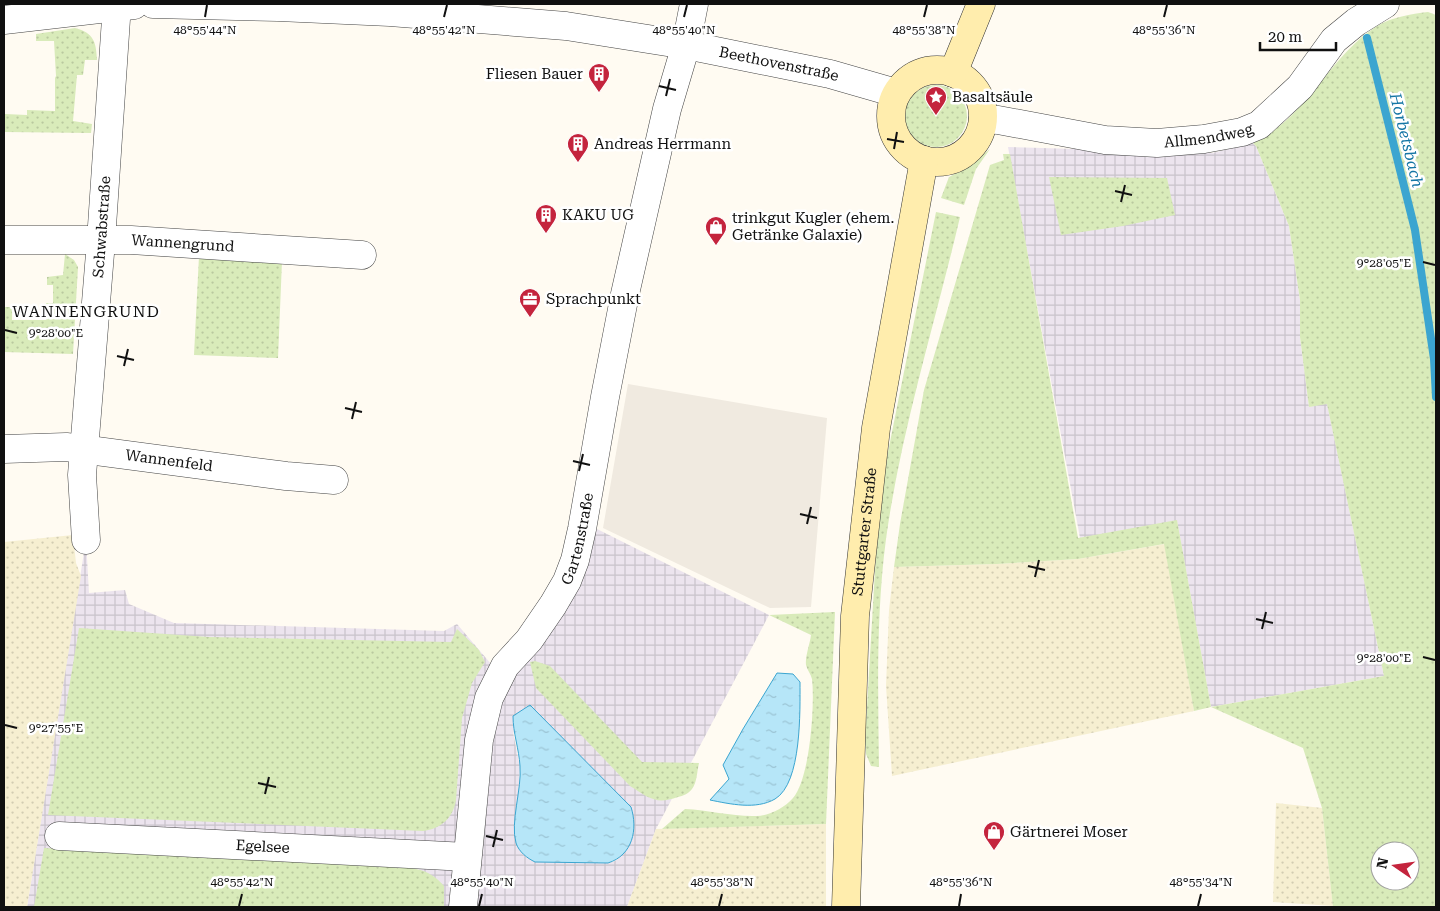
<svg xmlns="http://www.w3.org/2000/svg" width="1440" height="911" viewBox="0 0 1440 911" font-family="'Roboto Serif',serif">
  <defs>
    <pattern id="industrial-grid" width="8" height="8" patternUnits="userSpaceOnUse" patternTransform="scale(1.25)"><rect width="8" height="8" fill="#ece4ee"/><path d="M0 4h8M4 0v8" fill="none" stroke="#c9c3cb"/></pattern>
    <pattern id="farmland-dots" width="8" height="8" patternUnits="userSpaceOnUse" patternTransform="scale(1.25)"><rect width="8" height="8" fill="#f6efd1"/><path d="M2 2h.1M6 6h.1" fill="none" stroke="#d2ccb2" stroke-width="1.8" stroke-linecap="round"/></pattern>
    <pattern id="grass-dots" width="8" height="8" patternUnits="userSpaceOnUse" patternTransform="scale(1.25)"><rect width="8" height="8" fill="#d9ebba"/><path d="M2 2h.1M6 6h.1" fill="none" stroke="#b9c89f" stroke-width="1.8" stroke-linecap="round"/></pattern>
    <pattern id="water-ripples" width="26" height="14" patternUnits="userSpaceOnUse" patternTransform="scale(1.25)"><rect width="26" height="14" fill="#b6e6f8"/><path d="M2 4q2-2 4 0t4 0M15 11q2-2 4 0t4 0" fill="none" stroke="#9bc4d4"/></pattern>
  </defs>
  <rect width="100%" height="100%" fill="#fffbf2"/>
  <!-- industrial -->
  <g fill="url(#industrial-grid)" fill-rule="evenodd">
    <path d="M 1253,143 L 1256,146 L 1289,226 L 1300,300 L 1300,337 L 1309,407 L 1327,403 L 1384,676 L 1211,707 L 1177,521 L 1080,538 L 1008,147 L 1212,153 Z"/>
    <path d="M 597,529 L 769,615 L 656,829 L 627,907 L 27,907 L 86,540 L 89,593 L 125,590 L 129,604 L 174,623 L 444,631 L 457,624 L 503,678 L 569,597 ZM 513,732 L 625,852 L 615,861 L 608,863 L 535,862 L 525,856 L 515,828 L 518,800 L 520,767 Z"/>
  </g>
  <!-- farmland -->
  <g fill="url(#farmland-dots)">
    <path d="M 73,535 L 76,563 L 81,576 L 27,907 L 4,907 L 4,542 Z"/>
    <path d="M 1165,544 L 1194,711 L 892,776 L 886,686 L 889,610 L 894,567 L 997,564 L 1078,559 Z"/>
    <path d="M 1276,803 L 1322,808 L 1333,906 L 1273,902 Z"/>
    <path d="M 826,824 L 826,907 L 627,907 L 656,829 Z"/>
  </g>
  <!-- grass -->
  <g fill="url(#grass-dots)" fill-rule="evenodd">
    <path d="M 1428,12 L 1436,15 L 1436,907 L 1333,907 L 1322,808 L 1303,748 L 1211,707 L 1194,711 L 1164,544 L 1078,559 L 997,564 L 894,567 L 900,524 L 924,390 L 990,165 L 1004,160 L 1003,154 L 1010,154 L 1078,538 L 1177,520 L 1211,707 L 1384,676 L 1327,404 L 1309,407 L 1300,337 L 1300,300 L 1289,226 L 1256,146 L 1253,143 C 1306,119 1328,57 1377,26 C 1392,17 1411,14 1428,12 ZM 1380,851 L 1410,851 L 1410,881 L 1380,881 Z"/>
    <path d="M 75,28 C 94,33 96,42 97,60 L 85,60 L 83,75 L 77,75 L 73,121 L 92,124 L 91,133 L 5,132 L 5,114 L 27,115 L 27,110 L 55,111 L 55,78 L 56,76 L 54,41 L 36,41 L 36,34 Z"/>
    <circle cx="936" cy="116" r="31"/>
    <path d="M 990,149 L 976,169 L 964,205 L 941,198 L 949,177 L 966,168 Z"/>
    <path d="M 1049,177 L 1167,178 L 1175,215 L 1123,226 L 1061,235 Z"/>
    <path d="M 936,212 L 960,217 C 935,324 901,430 886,539 C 876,615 878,691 879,767 L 871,766 L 866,754 L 865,741 L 878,519 L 887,457 Z"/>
    <path d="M 65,254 L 74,260 L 78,267 L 73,354 L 4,352 L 4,307 L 12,307 L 12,320 L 46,320 L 46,303 L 53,303 L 53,285 L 47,285 L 47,277 L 63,275 Z"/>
    <path d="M 199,256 L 282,261 L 278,358 L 194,355 Z"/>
    <path d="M 835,612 L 826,824 L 662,829 L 685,809 C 709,810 734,817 757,816 C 771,815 784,808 793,798 C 810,779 815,704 812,679 C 811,674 807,670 806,665 C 805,656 810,644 811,635 L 769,615 Z"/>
    <path d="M 79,628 L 209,637 L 451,642 L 457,629 L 479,650 L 485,662 L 472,683 L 462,718 L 456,800 C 453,818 441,829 423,831 L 48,815 Z"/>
    <path d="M 535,661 L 550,666 L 642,762 L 699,763 C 697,771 697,783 692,789 C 688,794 683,796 678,797 C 656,805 649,798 630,786 L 536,688 L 530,662 Z"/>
    <path d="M 44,848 L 416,864 L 416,869 C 428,871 436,877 444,886 L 444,907 L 34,907 Z"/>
  </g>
  <!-- plaza -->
  <path fill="#f0eae0" d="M 628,384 L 827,418 L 811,607 L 770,608 L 603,528 Z"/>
  <!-- water -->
  <g fill="url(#water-ripples)" stroke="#3ba5d0">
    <path d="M 777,673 L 793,674 L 800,682 C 800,710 802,783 775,799 C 756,810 730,804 710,800 L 729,779 L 723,765 L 743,729 Z"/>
    <path d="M 530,705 L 631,807 C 638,829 633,855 608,863 L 535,862 C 527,858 519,852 516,843 C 510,822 522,789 520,766 C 519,749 513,733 513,716 Z"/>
  </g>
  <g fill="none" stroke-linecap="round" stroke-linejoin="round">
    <!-- stream -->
    <path stroke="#3ba5d0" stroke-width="8" d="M 1367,38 L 1415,230 L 1434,359 L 1436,397"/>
    <!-- street casing -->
    <g stroke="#434343" stroke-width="29">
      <g id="street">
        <path id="s1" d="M 153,4 L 278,7 L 390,12 L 566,26 L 686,45 L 830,74 L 896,93"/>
        <path d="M 4,20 L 134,5"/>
        <path id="s2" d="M 983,119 L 998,120 L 1105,140 L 1157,143 L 1204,139 L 1242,132 L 1259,125 L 1300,87 L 1334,40 L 1356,22 L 1385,4"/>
        <path id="s3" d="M 4,240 L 131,240 L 362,255"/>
        <path id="s4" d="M 4,449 L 66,447 L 286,476 L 334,480"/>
        <path id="s5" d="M 86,540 L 82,475 L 101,241 L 117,4"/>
        <path id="s6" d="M 59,836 L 467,857"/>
        <path id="s7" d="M 463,907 L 479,740 L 489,698 L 505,666 L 529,640 L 553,605 L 567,581 L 575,560 L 582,529 L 605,397 L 625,294 L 667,109 L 686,45 L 694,4"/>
      </g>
    </g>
    <!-- secondary casing -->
    <g stroke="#323232" stroke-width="29">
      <g id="secondary">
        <circle cx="937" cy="116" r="46"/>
        <path d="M 953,73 L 981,4"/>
        <path id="s8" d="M 846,907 L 855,616 L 876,428 L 924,160"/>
      </g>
    </g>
    <!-- street -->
    <use href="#street" stroke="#fff" stroke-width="28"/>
    <!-- secondary -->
    <use href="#secondary" stroke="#ffedad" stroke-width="28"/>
  </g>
  <!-- ticks -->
  <path fill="none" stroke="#101010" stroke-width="2" d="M 205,17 L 207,5M 444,17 L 447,5M 684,17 L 687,5M 924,17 L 927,5M 1164,17 L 1167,5M 659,86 L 676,90M 666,96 L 670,79M 887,139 L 904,142M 894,149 L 897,132M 1115,191 L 1132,195M 1121,202 L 1125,185M 1423,262 L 1435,265M 5,330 L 17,333M 117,356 L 134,360M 124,366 L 128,349M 345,408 L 362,412M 352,419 L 356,402M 573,461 L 590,465M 579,471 L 583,454M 800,514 L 817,518M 807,524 L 811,507M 1028,566 L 1045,570M 1035,577 L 1039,560M 1256,619 L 1273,623M 1262,629 L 1266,612M 1423,657 L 1435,660M 5,725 L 17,728M 258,783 L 276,787M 265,794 L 269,777M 486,836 L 503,840M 493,847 L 497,830M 239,906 L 242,894M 479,906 L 482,894M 719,906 L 722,894M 959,906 L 961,894M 1198,906 L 1201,894"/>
  <!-- icons -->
  <defs>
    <g id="building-pin" transform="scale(1.125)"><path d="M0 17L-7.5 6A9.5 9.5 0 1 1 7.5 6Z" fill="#c4243d" stroke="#fff"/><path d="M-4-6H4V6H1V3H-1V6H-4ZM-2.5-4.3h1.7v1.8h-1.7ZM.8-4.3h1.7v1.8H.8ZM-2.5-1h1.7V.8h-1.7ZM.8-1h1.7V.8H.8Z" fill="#fff"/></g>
    <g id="sight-pin" transform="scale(1.125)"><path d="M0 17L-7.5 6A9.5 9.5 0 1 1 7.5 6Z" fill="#c4243d" stroke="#fff"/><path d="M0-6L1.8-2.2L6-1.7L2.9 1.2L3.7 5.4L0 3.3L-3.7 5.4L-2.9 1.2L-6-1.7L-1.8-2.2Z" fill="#fff"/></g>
    <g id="shop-pin" transform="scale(1.125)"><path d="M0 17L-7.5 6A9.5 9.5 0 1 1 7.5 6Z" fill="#c4243d" stroke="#fff"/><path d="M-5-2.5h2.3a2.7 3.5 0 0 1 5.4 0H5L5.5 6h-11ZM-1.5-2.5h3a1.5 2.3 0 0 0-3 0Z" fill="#fff"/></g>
    <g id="office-pin" transform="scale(1.125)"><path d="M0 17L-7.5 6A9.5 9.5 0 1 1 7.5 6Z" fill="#c4243d" stroke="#fff"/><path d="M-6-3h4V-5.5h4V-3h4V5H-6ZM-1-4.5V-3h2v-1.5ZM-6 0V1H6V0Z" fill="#fff"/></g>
  </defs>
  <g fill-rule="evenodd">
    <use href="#building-pin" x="599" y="74"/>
    <use href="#sight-pin" x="936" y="97"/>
    <use href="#building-pin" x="578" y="144"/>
    <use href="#building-pin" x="546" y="215"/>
    <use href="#shop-pin" x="716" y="227"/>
    <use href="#office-pin" x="530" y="299"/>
    <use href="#shop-pin" x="994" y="832"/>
  </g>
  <g text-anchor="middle" stroke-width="5" stroke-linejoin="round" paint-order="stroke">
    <!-- street labels -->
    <g font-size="15" fill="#101010" stroke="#fff">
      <text dy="5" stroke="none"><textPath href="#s1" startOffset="630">Beethovenstraße</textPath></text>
      <text dy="5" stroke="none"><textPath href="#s2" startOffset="228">Allmendweg</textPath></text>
      <text dy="5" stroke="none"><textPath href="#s5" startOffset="314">Schwabstraße</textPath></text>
      <text dy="5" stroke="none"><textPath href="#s3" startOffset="179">Wannengrund</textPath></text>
      <text dy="5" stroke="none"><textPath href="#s4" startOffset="166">Wannenfeld</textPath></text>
      <text dy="5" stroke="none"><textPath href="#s8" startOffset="376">Stuttgarter Straße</textPath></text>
      <text dy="5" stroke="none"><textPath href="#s7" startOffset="396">Gartenstraße</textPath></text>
      <text dy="5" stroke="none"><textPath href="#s6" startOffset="204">Egelsee</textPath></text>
    </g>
    <!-- poi labels -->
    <g font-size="15" fill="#101010" stroke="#fff" text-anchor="start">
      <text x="583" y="79" text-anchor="end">Fliesen Bauer</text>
      <text x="952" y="102">Basaltsäule</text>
      <text x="594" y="149">Andreas Herrmann</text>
      <text x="562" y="220">KAKU UG</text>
      <text x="732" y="223">trinkgut Kugler (ehem.<tspan x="732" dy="17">Getränke Galaxie)</tspan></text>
      <text x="546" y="304">Sprachpunkt</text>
      <text x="1010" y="837">Gärtnerei Moser</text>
    </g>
    <!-- water labels -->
    <g font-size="16" font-style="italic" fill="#1576a5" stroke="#fff">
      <text transform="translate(1407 140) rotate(76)" y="6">Horbetsbach</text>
    </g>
    <!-- neighbourhood labels -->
    <g font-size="16" letter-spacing="1" fill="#101010" stroke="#fff">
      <text x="86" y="317">WANNENGRUND</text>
    </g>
  </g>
  <g font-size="12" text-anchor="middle" fill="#101010" stroke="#fff" stroke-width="5" stroke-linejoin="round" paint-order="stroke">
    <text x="205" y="34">48°55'44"N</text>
    <text x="444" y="34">48°55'42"N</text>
    <text x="684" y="34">48°55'40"N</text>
    <text x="924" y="34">48°55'38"N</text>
    <text x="1164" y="34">48°55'36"N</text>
    <text x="1384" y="267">9°28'05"E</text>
    <text x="56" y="337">9°28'00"E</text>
    <text x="1384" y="662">9°28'00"E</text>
    <text x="56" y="732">9°27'55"E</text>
    <text x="242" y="886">48°55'42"N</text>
    <text x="482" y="886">48°55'40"N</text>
    <text x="722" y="886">48°55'38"N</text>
    <text x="961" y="886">48°55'36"N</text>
    <text x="1201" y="886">48°55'34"N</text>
  </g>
  <!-- border -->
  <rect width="1440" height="911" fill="none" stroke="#101010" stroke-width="10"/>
  <!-- north arrow -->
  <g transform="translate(1395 866) rotate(283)"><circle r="24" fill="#ffffff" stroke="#9f9f9f"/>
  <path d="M0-4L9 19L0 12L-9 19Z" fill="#c4243d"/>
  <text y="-8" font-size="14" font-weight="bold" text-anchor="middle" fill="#101010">N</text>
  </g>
  <!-- scale -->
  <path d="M1260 42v8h76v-8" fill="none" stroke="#101010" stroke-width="2.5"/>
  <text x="1268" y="42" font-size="15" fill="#101010" stroke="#ffffff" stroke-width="4" paint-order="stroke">20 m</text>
</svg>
